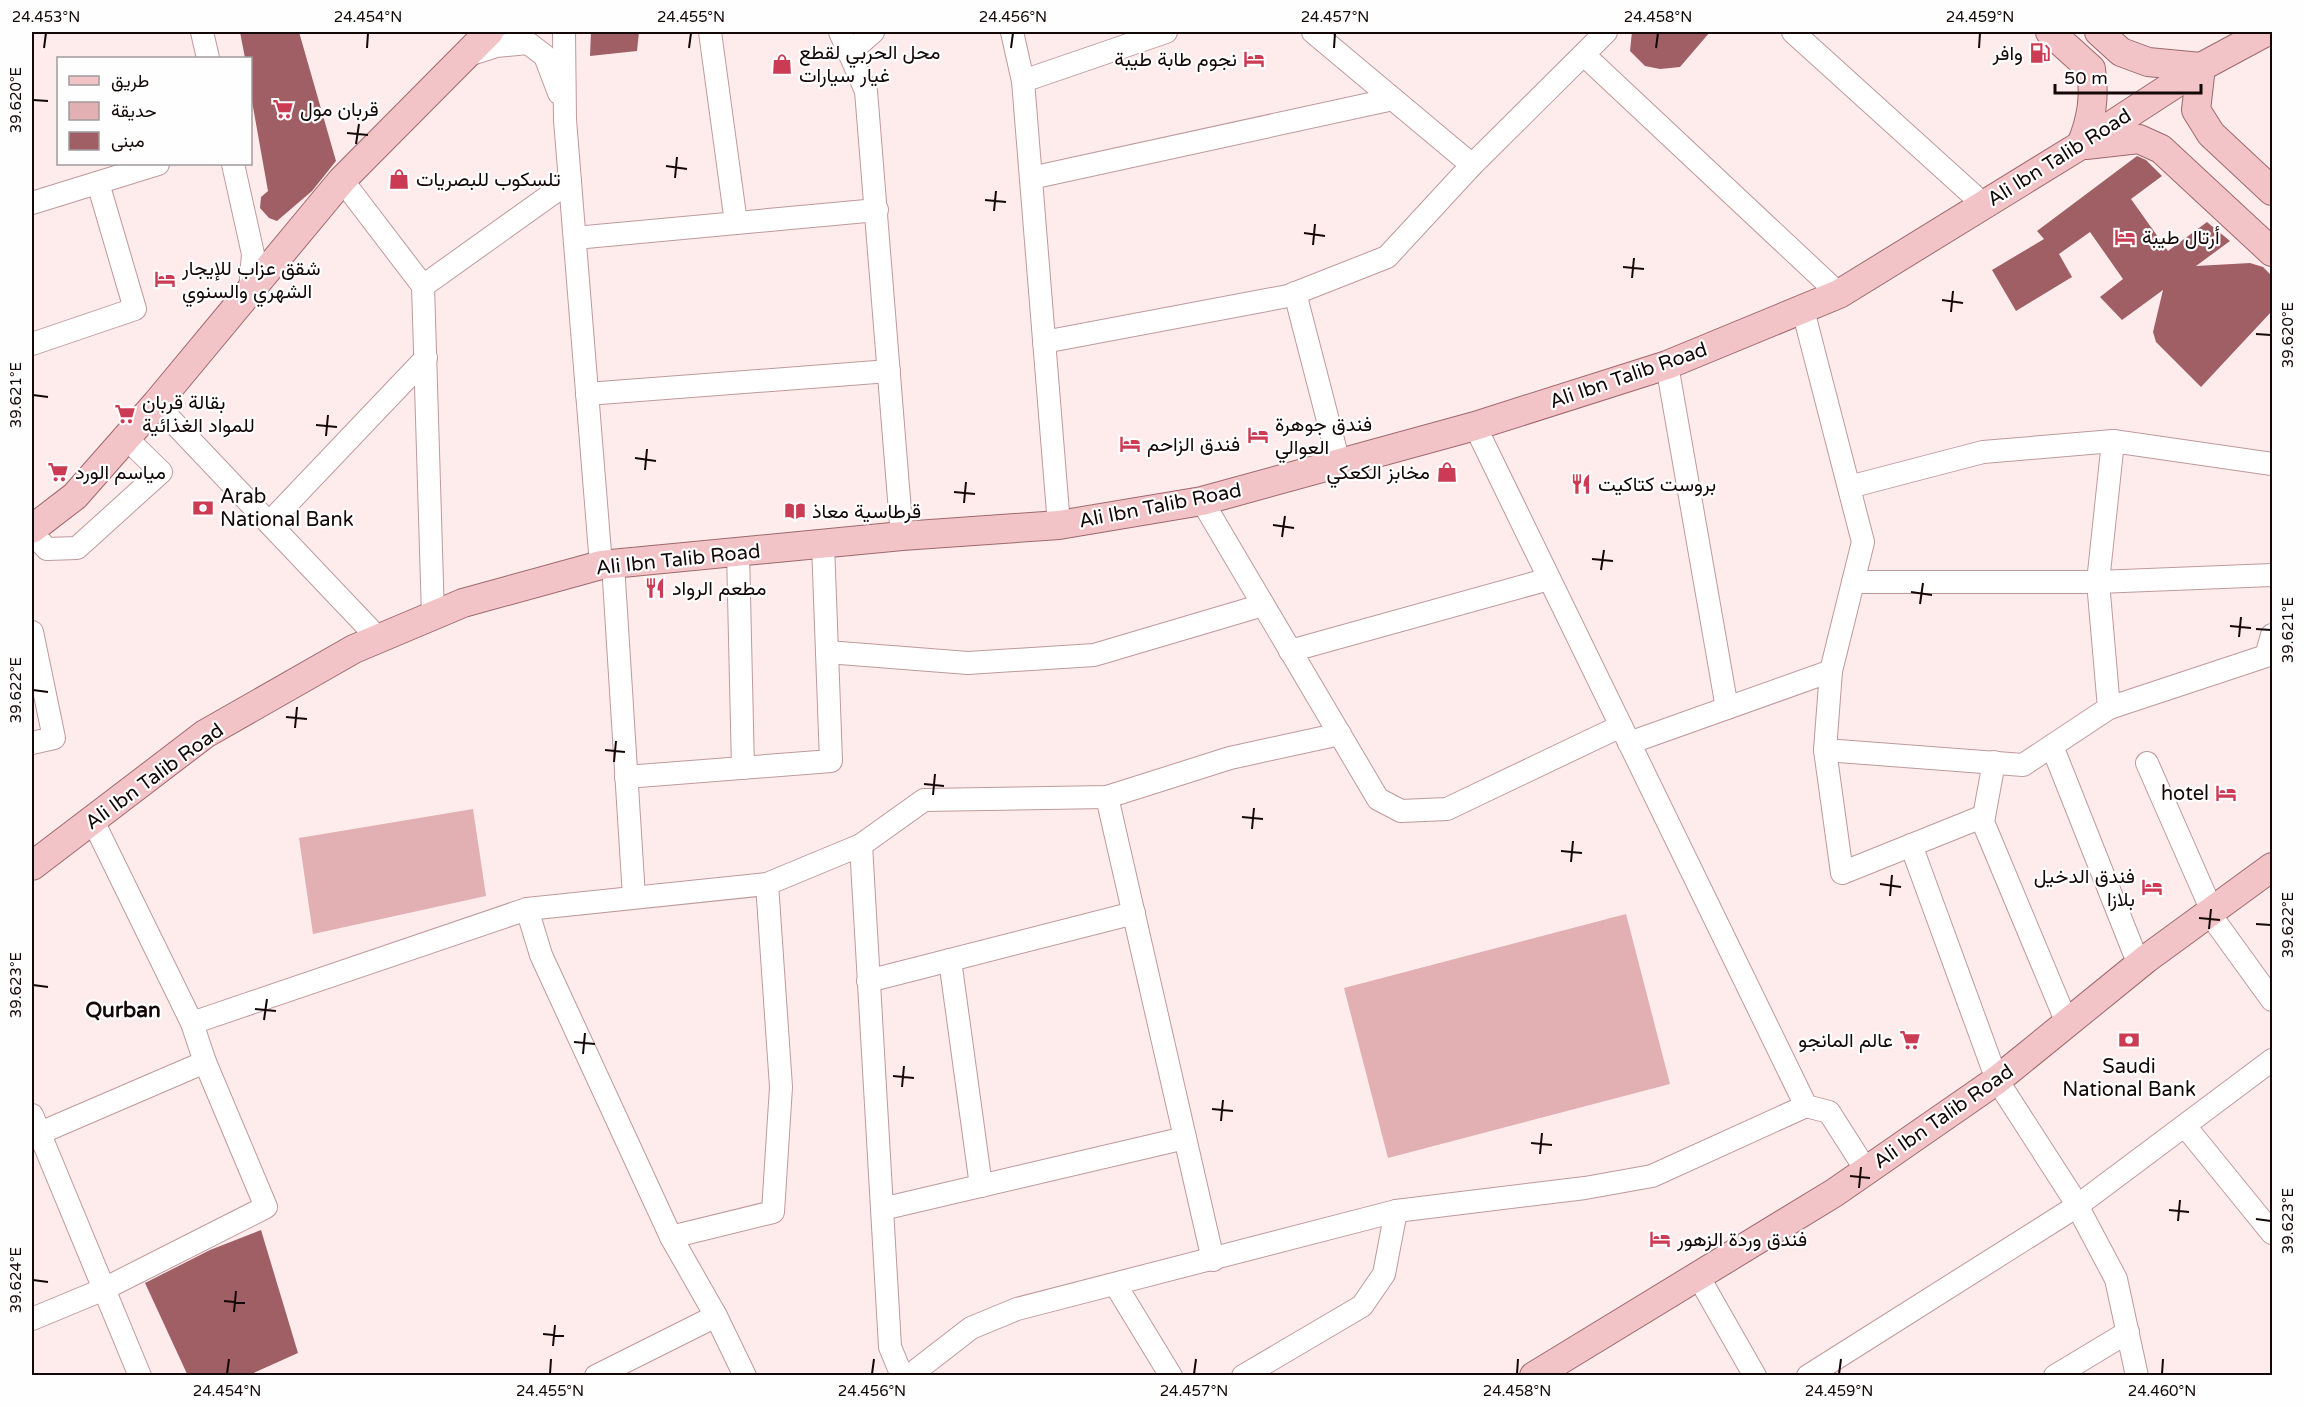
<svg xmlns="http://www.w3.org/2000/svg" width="2304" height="1407" viewBox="0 0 2304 1407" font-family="'Varela Round',Vazirmatn,sans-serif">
  <rect width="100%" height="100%" fill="#feeced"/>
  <!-- green -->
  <g fill="#e2afb2">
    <path d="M 473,809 L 486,896 L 313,934 L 299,838 Z"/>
    <path d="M 1626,914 L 1670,1084 L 1388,1158 L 1344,988 Z"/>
  </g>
  <!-- building -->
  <g fill="#a05f64">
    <path d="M 240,32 L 299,32 L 336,161 L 312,191 L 277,221 L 269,218 L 260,208 L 261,197 L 268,191 L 250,90 L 250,58 L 245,58 Z"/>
    <path d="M 591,32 L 639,32 L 637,51 L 590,56 Z"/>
    <path d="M 1632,32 L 1710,32 L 1680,67 L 1660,69 L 1645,66 L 1630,51 Z"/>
    <path d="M 2137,156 L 2146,160 L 2162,176 L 2131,199 L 2168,251 L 2207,222 L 2230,241 L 2196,266 L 2250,263 L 2263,267 L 2272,276 L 2272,311 L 2201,387 L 2156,342 L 2153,332 L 2163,290 L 2122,320 L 2100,297 L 2123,279 L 2090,232 L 2059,254 L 2072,277 L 2016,311 L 1992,270 L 2044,239 L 2037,231 Z"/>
    <path d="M 261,1230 L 298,1353 L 247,1376 L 188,1376 L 145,1283 L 210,1250 Z"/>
  </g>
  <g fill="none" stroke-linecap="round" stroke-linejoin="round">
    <!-- minor casing -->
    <g stroke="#c0999a" stroke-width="24">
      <g id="minor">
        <path d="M 202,32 L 208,58"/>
        <path d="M 564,32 L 565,120 L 601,565"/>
        <path d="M 710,32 L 736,223"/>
        <path d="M 840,32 L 866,91 L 902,536"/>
        <path d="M 1012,32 L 1023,81 L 1059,525"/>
        <path d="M 1313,32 L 1472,165"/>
        <path d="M 1793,32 L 1983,204"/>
        <path d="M 849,53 L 873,32"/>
        <path d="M 1584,55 L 1839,294"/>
        <path d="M 465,56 L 496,46 L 528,43 L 545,56 L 559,93"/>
        <path d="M 1023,81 L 1166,32"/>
        <path d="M 233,164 L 253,254 L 250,290"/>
        <path d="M 1031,178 L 1393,99"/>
        <path d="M 342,180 L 423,286 L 433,616"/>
        <path d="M 32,203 L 158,164"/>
        <path d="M 575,238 L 877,210"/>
        <path d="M 423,286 L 570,181"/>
        <path d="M 1295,293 L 1339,463"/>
        <path d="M 1044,342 L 1288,296 L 1387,257 L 1472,165 L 1606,32"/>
        <path d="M 32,344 L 135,309 L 98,183"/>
        <path d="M 1667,365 L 1727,708"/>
        <path d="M 587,394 L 889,371"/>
        <path d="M 156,404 L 379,639"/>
        <path d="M 1475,426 L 1806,1106 L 1829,1112 L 1866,1170"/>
        <path d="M 1849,487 L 1983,452 L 2113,441 L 2272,464"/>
        <path d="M 1202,501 L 1378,799 L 1401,811 L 1447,809 L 1621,726"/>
        <path d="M 269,523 L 426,358"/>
        <path d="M 32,533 L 47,549 L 77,548 L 161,472 L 126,438"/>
        <path d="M 738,552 L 743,768"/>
        <path d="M 613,564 L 634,897"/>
        <path d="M 1853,582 L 2098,582 L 2272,575"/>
        <path d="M 32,632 L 54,738 L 32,743"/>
        <path d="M 1290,651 L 1549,579"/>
        <path d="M 827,652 L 968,663 L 1094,655 L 1263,605"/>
        <path d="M 1831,671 L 1825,750 L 1842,873 L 1984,816"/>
        <path d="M 2109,708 L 2266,656 L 2272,635"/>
        <path d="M 1629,743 L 1831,671 L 1863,542 L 1803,310"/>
        <path d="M 2052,746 L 2139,965"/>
        <path d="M 1825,750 L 2023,765 L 2109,708 L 2098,582 L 2113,441"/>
        <path d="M 1994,762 L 1983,822 L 2067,1023"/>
        <path d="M 2147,763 L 2212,911"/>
        <path d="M 626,777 L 831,761 L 823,544"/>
        <path d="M 1107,797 L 1213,1260"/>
        <path d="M 93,821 L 192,1023"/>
        <path d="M 861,845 L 890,1347 L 902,1376"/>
        <path d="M 1911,845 L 1997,1080 L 2073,1198 L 2116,1279 L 2137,1376"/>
        <path d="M 527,909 L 541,955 L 671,1237 L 716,1316 L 745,1376"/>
        <path d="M 2209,913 L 2272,1000"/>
        <path d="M 950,960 L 981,1186"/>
        <path d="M 868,981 L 1134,913"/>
        <path d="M 32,1115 L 140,1376"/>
        <path d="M 2185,1126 L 2272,1233"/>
        <path d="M 40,1133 L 205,1062 L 192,1023 L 527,909 L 767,884 L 861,845 L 924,800 L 1107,797 L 1230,758 L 1340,734"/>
        <path d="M 882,1209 L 1185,1138"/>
        <path d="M 671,1237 L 773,1212 L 781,1087 L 767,884"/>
        <path d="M 1698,1276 L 1755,1376"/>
        <path d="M 1115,1284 L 1171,1376"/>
        <path d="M 32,1319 L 102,1290 L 266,1207 L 205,1062"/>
        <path d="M 596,1376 L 716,1316"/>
        <path d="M 909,1376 L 971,1328 L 1017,1309 L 1396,1211 L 1585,1188 L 1652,1176 L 1806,1106"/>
        <path d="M 1243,1376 L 1362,1306 L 1384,1274 L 1396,1211"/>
        <path d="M 1808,1376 L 2077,1206 L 2272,1060"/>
        <path d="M 2055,1376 L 2128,1332"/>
      </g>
    </g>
    <!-- major casing -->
    <g stroke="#9f686c" stroke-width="30">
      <g id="major">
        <path d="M 2050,32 L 2091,69 C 2095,97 2092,118 2081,145"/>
        <path d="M 2099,32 L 2121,52 L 2148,62 L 2201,67"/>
        <path d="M 2201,67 L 2196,110 L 2211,134 L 2272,191"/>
        <path d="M 2086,145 L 2139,139 L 2161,149 L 2272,252"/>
        <path d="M 32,529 L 75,496 L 156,404 L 342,180 L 489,32"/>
        <path d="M 32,866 L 205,734 L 354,649 L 463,603 L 601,565 L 902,536 L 1059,525 L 1202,501 L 1475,426 L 1667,365 L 1839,294 L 2081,145 L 2201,67 L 2266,32"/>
        <path d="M 1534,1376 L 1834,1193 L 1997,1080 L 2146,959 L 2272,867"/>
      </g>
    </g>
    <!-- minor -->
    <use href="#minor" stroke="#fff" stroke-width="22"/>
    <!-- major -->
    <use href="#major" stroke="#f2c4c7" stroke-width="28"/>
  </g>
  <!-- ticks -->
  <path fill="none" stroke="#140708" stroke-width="2" d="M 44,48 L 46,33M 367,48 L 368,33M 689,48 L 691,33M 1011,48 L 1013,33M 1334,48 L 1335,33M 1656,48 L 1658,33M 1979,48 L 1980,33M 33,100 L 48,101M 347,133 L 368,135M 356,144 L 359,124M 666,166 L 687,169M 675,178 L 677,157M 985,200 L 1006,202M 994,211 L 996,191M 1304,233 L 1325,236M 1313,245 L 1315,224M 1623,267 L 1644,269M 1632,278 L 1634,258M 1942,300 L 1963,303M 1951,312 L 1953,291M 2256,334 L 2271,335M 33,395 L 48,397M 316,425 L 337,427M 326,436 L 328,415M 635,458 L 656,461M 645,470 L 647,449M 954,492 L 975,494M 964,503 L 966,482M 1273,525 L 1294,528M 1282,537 L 1285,516M 1592,559 L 1613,561M 1601,570 L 1604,550M 1911,592 L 1932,595M 1920,604 L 1923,583M 2230,626 L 2251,628M 2256,629 L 2271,630M 2239,637 L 2241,617M 33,690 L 48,692M 286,717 L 307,719M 295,728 L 297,707M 605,750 L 625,752M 614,762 L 616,741M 924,784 L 944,786M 933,795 L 935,774M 1242,817 L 1263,819M 1252,829 L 1254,808M 1561,851 L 1582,853M 1571,862 L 1573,841M 1880,884 L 1901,887M 1890,896 L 1892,875M 2199,918 L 2220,920M 2256,924 L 2271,925M 2209,929 L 2211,909M 33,985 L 48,987M 255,1009 L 276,1011M 264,1020 L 267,999M 574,1042 L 595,1044M 583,1054 L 585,1033M 893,1076 L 914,1078M 902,1087 L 904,1066M 1212,1109 L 1233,1111M 1221,1121 L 1223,1100M 1531,1143 L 1552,1145M 1540,1154 L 1542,1133M 1850,1176 L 1870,1178M 1859,1188 L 1861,1167M 2169,1210 L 2189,1212M 2256,1219 L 2271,1221M 2178,1221 L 2180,1200M 33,1280 L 48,1282M 224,1301 L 245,1303M 234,1312 L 236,1291M 543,1334 L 564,1336M 553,1346 L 555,1325M 227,1374 L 229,1359M 550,1374 L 551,1359M 872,1374 L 874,1359M 1194,1374 L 1196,1359M 1517,1374 L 1518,1359M 1839,1374 L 1841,1359M 2162,1374 L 2163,1359"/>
  <!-- icons -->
  <defs>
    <g id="fuel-bare" transform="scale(1.62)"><path d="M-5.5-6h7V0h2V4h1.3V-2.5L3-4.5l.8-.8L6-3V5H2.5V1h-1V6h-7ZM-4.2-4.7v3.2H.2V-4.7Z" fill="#cb3b54" stroke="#fefefe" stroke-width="2.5" paint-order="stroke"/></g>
    <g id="hotel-bare" transform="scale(1.62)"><path d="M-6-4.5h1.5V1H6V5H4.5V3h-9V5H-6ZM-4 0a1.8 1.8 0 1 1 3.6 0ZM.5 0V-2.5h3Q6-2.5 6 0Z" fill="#cb3b54" stroke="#fefefe" stroke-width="2.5" paint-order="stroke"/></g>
    <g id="shop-bare" transform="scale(1.62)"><path d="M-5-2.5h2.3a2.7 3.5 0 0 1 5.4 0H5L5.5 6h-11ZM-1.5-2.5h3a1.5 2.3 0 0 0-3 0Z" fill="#cb3b54" stroke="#fefefe" stroke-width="2.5" paint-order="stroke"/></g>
    <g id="supermarket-bare" transform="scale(1.62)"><path d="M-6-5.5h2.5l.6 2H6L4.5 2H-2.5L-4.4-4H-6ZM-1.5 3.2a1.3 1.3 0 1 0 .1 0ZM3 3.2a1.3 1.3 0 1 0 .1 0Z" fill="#cb3b54" stroke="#fefefe" stroke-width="2.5" paint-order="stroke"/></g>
    <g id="restaurant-bare" transform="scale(1.62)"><path d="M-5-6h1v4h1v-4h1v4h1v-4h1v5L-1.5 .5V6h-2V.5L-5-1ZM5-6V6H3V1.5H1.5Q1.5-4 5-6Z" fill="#cb3b54" stroke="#fefefe" stroke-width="2.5" paint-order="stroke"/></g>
    <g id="bank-bare" transform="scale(1.62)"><path d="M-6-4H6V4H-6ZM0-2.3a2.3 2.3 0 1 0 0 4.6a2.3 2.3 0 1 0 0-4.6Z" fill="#cb3b54" stroke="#fefefe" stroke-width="2.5" paint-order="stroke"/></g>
    <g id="library-bare" transform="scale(1.62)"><path d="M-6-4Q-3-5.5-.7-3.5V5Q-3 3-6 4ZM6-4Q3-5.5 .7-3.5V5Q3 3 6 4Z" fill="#cb3b54" stroke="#fefefe" stroke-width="2.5" paint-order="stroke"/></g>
  </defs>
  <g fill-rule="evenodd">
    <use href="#fuel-bare" x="2040" y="53"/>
    <use href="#hotel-bare" x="1254" y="59"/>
    <use href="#shop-bare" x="782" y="64"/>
    <use href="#supermarket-bare" x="283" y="109"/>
    <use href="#shop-bare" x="399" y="179"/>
    <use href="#hotel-bare" x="2125" y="237"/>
    <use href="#hotel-bare" x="165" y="279"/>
    <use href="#supermarket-bare" x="125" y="414"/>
    <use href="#hotel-bare" x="1258" y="435"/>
    <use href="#hotel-bare" x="1130" y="444"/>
    <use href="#supermarket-bare" x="58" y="472"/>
    <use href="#shop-bare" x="1447" y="472"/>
    <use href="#restaurant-bare" x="1581" y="484"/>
    <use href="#bank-bare" x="203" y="508"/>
    <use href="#library-bare" x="795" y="511"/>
    <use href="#restaurant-bare" x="655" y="588"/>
    <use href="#hotel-bare" x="2226" y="793"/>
    <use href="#hotel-bare" x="2152" y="887"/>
    <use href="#supermarket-bare" x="1910" y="1040"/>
    <use href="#bank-bare" x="2129" y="1040"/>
    <use href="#hotel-bare" x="1660" y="1239"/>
  </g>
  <g text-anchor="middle" stroke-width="4.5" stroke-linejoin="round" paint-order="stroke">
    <!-- poi labels -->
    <g font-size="20" fill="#140708" stroke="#fefefe" text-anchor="start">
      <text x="799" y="59">محل الحربي لقطع<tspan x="799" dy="23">غيار سيارات</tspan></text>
      <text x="2023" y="60" text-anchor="end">وافر</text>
      <text x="1237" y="66" text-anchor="end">نجوم طابة طيبة</text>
      <text x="300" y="116">قربان مول</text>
      <text x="416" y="186">تلسكوب للبصريات</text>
      <text x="2142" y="244">أرتال طيبة</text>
      <text x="182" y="275">شقق عزاب للإيجار<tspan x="182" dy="23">الشهري والسنوي</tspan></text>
      <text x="142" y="409">بقالة قربان<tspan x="142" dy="23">للمواد الغذائية</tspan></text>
      <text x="1275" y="431">فندق جوهرة<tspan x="1275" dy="23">العوالي</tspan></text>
      <text x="1147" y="451">فندق الزاحم</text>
      <text x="75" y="479">مياسم الورد</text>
      <text x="1430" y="479" text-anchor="end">مخابز الكعكي</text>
      <text x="1598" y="491">بروست كتاكيت</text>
      <text x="220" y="503">Arab<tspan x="220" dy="23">National Bank</tspan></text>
      <text x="812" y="518">قرطاسية معاذ</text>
      <text x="672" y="595">مطعم الرواد</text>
      <text x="2209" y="800" text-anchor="end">hotel</text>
      <text x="2135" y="883" text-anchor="end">فندق الدخيل<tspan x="2135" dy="23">بلازا</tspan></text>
      <text x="1893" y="1047" text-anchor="end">عالم المانجو</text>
      <text x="2129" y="1073" text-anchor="middle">Saudi<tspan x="2129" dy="23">National Bank</tspan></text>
      <text x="1677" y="1246">فندق وردة الزهور</text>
    </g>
    <!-- street labels -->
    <g font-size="20" fill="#140708" stroke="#fefefe">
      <text transform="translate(2059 157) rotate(-32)" y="7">Ali Ibn Talib Road</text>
      <text transform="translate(1628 375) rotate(-19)" y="7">Ali Ibn Talib Road</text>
      <text transform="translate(1160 505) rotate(-11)" y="7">Ali Ibn Talib Road</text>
      <text transform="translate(678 559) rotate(-6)" y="7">Ali Ibn Talib Road</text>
      <text transform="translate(154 776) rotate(-36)" y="7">Ali Ibn Talib Road</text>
      <text transform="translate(1943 1116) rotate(-35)" y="7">Ali Ibn Talib Road</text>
    </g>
    <!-- neighbourhood labels -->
    <g font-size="21" font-weight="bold" fill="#140708" stroke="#fefefe">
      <text x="123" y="1017">Qurban</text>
    </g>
  </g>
  <!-- border -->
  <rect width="2304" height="1407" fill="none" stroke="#fefefe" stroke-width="66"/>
  <!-- legend -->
  <rect x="57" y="57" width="195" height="108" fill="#fefefe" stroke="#a09b9c" stroke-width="1.5"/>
  <rect x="69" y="76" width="30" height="9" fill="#f2c4c7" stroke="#a09b9c" stroke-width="1.5"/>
  <text x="111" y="87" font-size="18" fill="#140708">طريق</text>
  <rect x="69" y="102" width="30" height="18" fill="#e2afb2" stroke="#a09b9c" stroke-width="1.5"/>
  <text x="111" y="117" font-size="18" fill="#140708">حديقة</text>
  <rect x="69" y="132" width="30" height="18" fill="#a05f64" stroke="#a09b9c" stroke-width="1.5"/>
  <text x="111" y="147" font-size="18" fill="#140708">مبنى</text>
  <!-- scale -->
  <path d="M2055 84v9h146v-9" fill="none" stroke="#140708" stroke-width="3"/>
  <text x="2064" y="84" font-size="18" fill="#140708" stroke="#fefefe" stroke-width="4.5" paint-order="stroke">50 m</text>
  <rect x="33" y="33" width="2238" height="1341" fill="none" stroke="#140708" stroke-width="2"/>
  <g font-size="15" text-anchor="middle" fill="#140708">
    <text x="46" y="22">24.453°N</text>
    <text x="368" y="22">24.454°N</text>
    <text x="691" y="22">24.455°N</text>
    <text x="1013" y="22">24.456°N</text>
    <text x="1335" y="22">24.457°N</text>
    <text x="1658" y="22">24.458°N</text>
    <text x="1980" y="22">24.459°N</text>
    <text transform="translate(16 100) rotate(-90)" y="5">39.620°E</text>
    <text transform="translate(2288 335) rotate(-90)" y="5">39.620°E</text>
    <text transform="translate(16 395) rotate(-90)" y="5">39.621°E</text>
    <text transform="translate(2288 630) rotate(-90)" y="5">39.621°E</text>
    <text transform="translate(16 690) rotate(-90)" y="5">39.622°E</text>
    <text transform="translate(2288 925) rotate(-90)" y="5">39.622°E</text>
    <text transform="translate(16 985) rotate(-90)" y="5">39.623°E</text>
    <text transform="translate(2288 1221) rotate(-90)" y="5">39.623°E</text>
    <text transform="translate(16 1280) rotate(-90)" y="5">39.624°E</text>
    <text x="227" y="1396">24.454°N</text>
    <text x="550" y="1396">24.455°N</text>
    <text x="872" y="1396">24.456°N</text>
    <text x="1194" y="1396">24.457°N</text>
    <text x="1517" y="1396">24.458°N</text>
    <text x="1839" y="1396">24.459°N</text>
    <text x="2162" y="1396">24.460°N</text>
  </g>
</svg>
